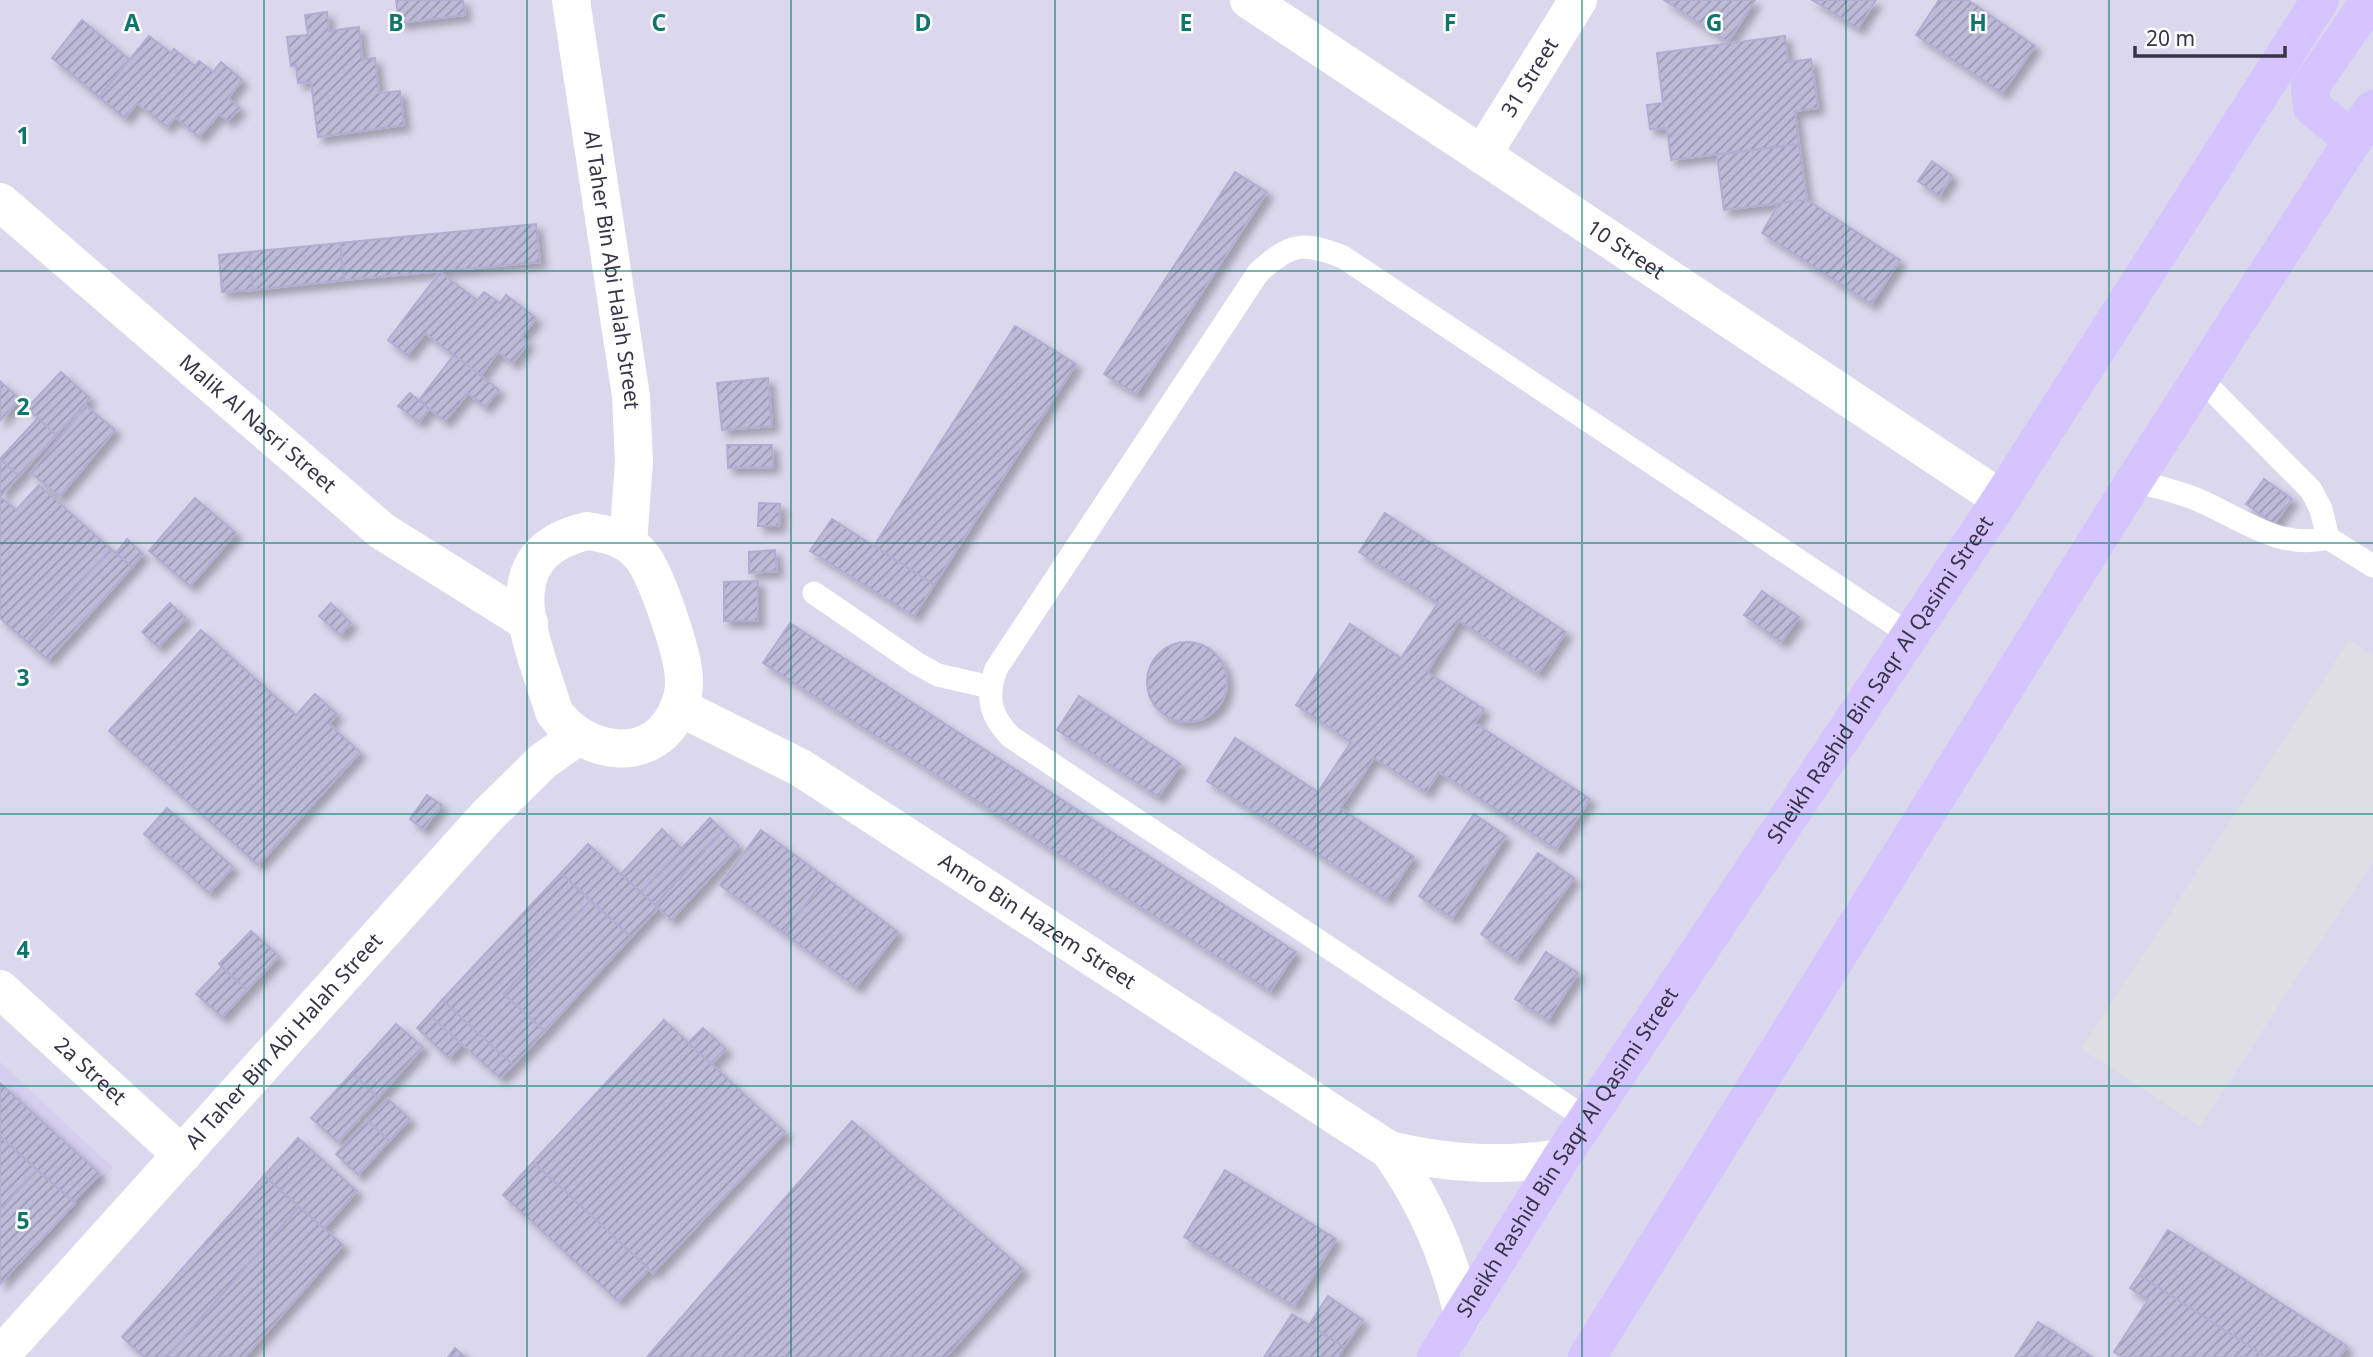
<svg xmlns="http://www.w3.org/2000/svg" width="2373" height="1357" viewBox="0 0 2373 1357" font-family="'Noto Sans',sans-serif">
  <defs>
    <pattern id="building-hatch" width="6" height="6" patternUnits="userSpaceOnUse" patternTransform="scale(1.75)"><rect width="6" height="6" fill="#bdbad7"/><path d="M-1 1l2-2M0 6l6-6M5 7l2-2" fill="none" stroke="#9a98b0"/></pattern>
    <filter id="shadow"><feDropShadow dx="6" dy="6" stdDeviation="3.5" flood-color="#0004"/></filter>
  </defs>
  <rect width="100%" height="100%" fill="#e9e5f4"/>
  <!-- residential -->
  <rect fill="#dbd7ec" x="0" y="0" width="2373" height="1357"/>
  <!-- education -->
  <path fill="#d6ceee" d="M 0,1062 L 113,1168 L 0,1288 Z"/>
  <!-- parking -->
  <path fill="#dfdee5" d="M 2349,640 L 2373,656 L 2373,862 L 2200,1126 L 2081,1049 Z"/>
  <!-- building -->
  <g fill="url(#building-hatch)" stroke="#b1add2" stroke-width="2" filter="url(#shadow)">
    <path d="M 396,0 L 463,0 L 465,15 L 399,23 Z"/>
    <path d="M 1664,0 L 1755,0 L 1728,42 Z"/>
    <path d="M 1812,0 L 1876,0 L 1858,28 Z"/>
    <path d="M 1939,0 L 1968,0 L 2035,46 L 2002,93 L 1916,35 Z"/>
    <path d="M 327,12 L 329,31 L 359,27 L 362,60 L 375,58 L 379,93 L 400,91 L 404,125 L 318,137 L 311,82 L 298,83 L 296,65 L 291,66 L 287,37 L 308,35 L 305,15 Z"/>
    <path d="M 82,20 L 129,59 L 99,97 L 52,58 Z"/>
    <path d="M 149,36 L 171,53 L 174,49 L 195,66 L 199,61 L 213,72 L 221,62 L 242,80 L 228,98 L 240,108 L 228,121 L 219,114 L 199,137 L 175,117 L 167,127 L 137,103 L 125,118 L 99,97 Z"/>
    <path d="M 1785,36 L 1788,62 L 1811,59 L 1818,108 L 1795,111 L 1799,144 L 1671,160 L 1667,128 L 1650,129 L 1647,105 L 1663,103 L 1657,53 Z"/>
    <path d="M 1799,144 L 1807,200 L 1724,210 L 1717,155 Z"/>
    <path d="M 1932,161 L 1952,176 L 1939,196 L 1918,181 Z"/>
    <path d="M 1235,172 L 1267,192 L 1136,394 L 1104,374 Z"/>
    <path d="M 1807,200 L 1900,260 L 1871,304 L 1762,233 L 1779,203 Z"/>
    <path d="M 536,224 L 540,262 L 344,280 L 340,243 Z"/>
    <path d="M 340,243 L 344,280 L 253,290 L 249,252 Z"/>
    <path d="M 249,252 L 253,290 L 222,292 L 219,255 Z"/>
    <path d="M 440,272 L 477,300 L 484,292 L 500,303 L 506,295 L 536,318 L 521,337 L 528,343 L 513,363 L 498,352 L 480,376 L 425,333 L 407,355 L 388,340 Z"/>
    <path d="M 1015,326 L 1076,364 L 934,585 L 874,546 Z"/>
    <path d="M 454,355 L 499,390 L 485,407 L 468,393 L 445,421 L 419,400 Z"/>
    <path d="M 61,372 L 90,398 L 56,435 L 27,408 Z"/>
    <path d="M 768,378 L 772,426 L 722,430 L 717,383 Z"/>
    <path d="M 0,381 L 20,399 L 0,421 Z"/>
    <path d="M 410,393 L 429,409 L 419,422 L 398,406 Z"/>
    <path d="M 86,406 L 115,430 L 60,496 L 31,473 Z"/>
    <path d="M 38,418 L 56,435 L 19,476 L 0,459 Z"/>
    <path d="M 727,445 L 772,445 L 773,467 L 728,468 Z"/>
    <path d="M 0,459 L 19,476 L 0,497 Z"/>
    <path d="M 2264,479 L 2292,499 L 2274,524 L 2246,504 Z"/>
    <path d="M 39,485 L 111,549 L 27,642 L 0,618 L 0,501 L 2,498 L 16,510 Z"/>
    <path d="M 195,498 L 236,533 L 190,586 L 149,551 Z"/>
    <path d="M 759,503 L 780,504 L 779,526 L 758,526 Z"/>
    <path d="M 1385,513 L 1566,632 L 1538,673 L 1459,621 L 1427,672 L 1484,709 L 1475,723 L 1590,799 L 1556,849 L 1439,772 L 1426,792 L 1374,758 L 1340,808 L 1414,857 L 1386,899 L 1207,781 L 1235,738 L 1318,792 L 1351,742 L 1296,705 L 1350,624 L 1401,658 L 1438,603 L 1359,552 Z"/>
    <path d="M 832,519 L 934,585 L 914,616 L 810,551 Z"/>
    <path d="M 127,539 L 143,554 L 132,567 L 116,553 Z"/>
    <path d="M 111,549 L 132,567 L 48,660 L 27,642 Z"/>
    <path d="M 775,550 L 777,571 L 749,573 L 749,552 Z"/>
    <path d="M 758,581 L 758,621 L 724,621 L 724,582 Z"/>
    <path d="M 1762,591 L 1799,617 L 1781,642 L 1744,615 Z"/>
    <path d="M 170,603 L 186,618 L 158,647 L 142,632 Z"/>
    <path d="M 331,603 L 351,623 L 340,635 L 319,616 Z"/>
    <path d="M 790,623 L 1296,952 L 1270,991 L 763,663 Z"/>
    <path d="M 201,630 L 296,715 L 315,694 L 337,714 L 329,724 L 360,752 L 258,865 L 109,731 Z"/>
    <circle cx="1187" cy="682" r="40"/>
    <path d="M 1079,696 L 1181,764 L 1158,797 L 1057,730 Z"/>
    <path d="M 427,795 L 442,805 L 423,829 L 410,819 Z"/>
    <path d="M 167,808 L 233,867 L 209,893 L 144,834 Z"/>
    <path d="M 1474,814 L 1506,836 L 1452,918 L 1419,896 Z"/>
    <path d="M 710,818 L 723,831 L 655,905 L 641,892 Z"/>
    <path d="M 662,829 L 682,849 L 641,892 L 621,874 Z"/>
    <path d="M 761,830 L 826,878 L 784,933 L 720,885 Z"/>
    <path d="M 723,831 L 739,846 L 671,920 L 655,905 Z"/>
    <path d="M 588,844 L 658,908 L 631,937 L 561,873 Z"/>
    <path d="M 1538,853 L 1574,878 L 1516,959 L 1481,934 Z"/>
    <path d="M 561,873 L 590,901 L 504,994 L 545,1031 L 513,1065 L 442,1000 Z"/>
    <path d="M 826,878 L 898,932 L 856,987 L 784,933 Z"/>
    <path d="M 590,901 L 631,937 L 545,1031 L 504,994 Z"/>
    <path d="M 251,931 L 279,956 L 247,990 L 219,964 Z"/>
    <path d="M 1546,952 L 1578,973 L 1548,1020 L 1515,999 Z"/>
    <path d="M 222,967 L 247,990 L 222,1017 L 196,994 Z"/>
    <path d="M 442,1000 L 513,1065 L 500,1078 L 429,1015 Z"/>
    <path d="M 429,1015 L 462,1044 L 449,1058 L 417,1028 Z"/>
    <path d="M 664,1020 L 785,1132 L 653,1273 L 533,1162 Z"/>
    <path d="M 396,1024 L 423,1047 L 378,1098 L 352,1073 Z"/>
    <path d="M 703,1028 L 726,1049 L 711,1064 L 688,1043 Z"/>
    <path d="M 352,1073 L 378,1098 L 338,1142 L 311,1118 Z"/>
    <path d="M 0,1083 L 100,1174 L 73,1202 L 0,1136 Z"/>
    <path d="M 388,1099 L 410,1119 L 389,1141 L 367,1120 Z"/>
    <path d="M 367,1120 L 389,1141 L 358,1175 L 336,1154 Z"/>
    <path d="M 852,1121 L 1023,1269 L 946,1357 L 647,1357 Z"/>
    <path d="M 0,1136 L 37,1170 L 0,1210 Z"/>
    <path d="M 298,1138 L 357,1191 L 324,1228 L 264,1176 Z"/>
    <path d="M 533,1162 L 649,1269 L 618,1301 L 503,1195 Z"/>
    <path d="M 37,1170 L 75,1203 L 0,1284 L 0,1210 Z"/>
    <path d="M 1225,1170 L 1336,1239 L 1294,1306 L 1184,1237 Z"/>
    <path d="M 264,1176 L 299,1207 L 167,1357 L 144,1357 L 122,1337 Z"/>
    <path d="M 299,1207 L 343,1245 L 245,1357 L 167,1357 Z"/>
    <path d="M 2168,1230 L 2347,1346 L 2339,1357 L 2266,1357 L 2139,1275 Z"/>
    <path d="M 2139,1275 L 2266,1357 L 2122,1357 L 2114,1352 L 2148,1300 L 2130,1288 Z"/>
    <path d="M 1328,1296 L 1363,1320 L 1344,1347 L 1309,1325 Z"/>
    <path d="M 1292,1314 L 1344,1347 L 1338,1357 L 1264,1357 Z"/>
    <path d="M 2038,1322 L 2053,1331 L 2036,1357 L 2015,1357 Z"/>
    <path d="M 2053,1331 L 2092,1357 L 2036,1357 Z"/>
    <path d="M 455,1348 L 465,1357 L 448,1357 Z"/>
  </g>
  <g fill="none" stroke-linecap="round" stroke-linejoin="round">
    <!-- lane -->
    <g stroke="#fff" stroke-width="23">
      <path d="M 2200,378 L 2311,490 L 2321,509 L 2328,538"/>
      <path d="M 2134,481 C 2155,486 2176,491 2196,499 C 2239,517 2280,551 2328,538 L 2373,566"/>
      <path d="M 814,593 L 916,663 L 938,675 L 990,687"/>
      <path d="M 1587,1119 L 1011,737 C 990,716 986,698 996,669 L 1258,273 C 1290,243 1303,241 1343,257 L 1912,636"/>
    </g>
    <!-- street -->
    <g stroke="#fff" stroke-width="38">
      <path id="s1" d="M 571,0 L 631,396 L 634,462 L 628,543"/>
      <path id="s2" d="M 1249,0 L 2001,499"/>
      <path id="s3" d="M 1482,155 L 1578,0"/>
      <path id="s4" d="M 0,202 L 382,531 L 529,623"/>
      <path d="M 587,531 C 609,534 629,539 643,558 C 657,577 680,646 683,670 C 685,682 684,695 679,707 C 656,766 586,757 554,712 C 534,644 487,555 587,531 Z"/>
      <path id="s5" d="M 679,707 L 801,768 L 1389,1150 C 1448,1164 1501,1167 1561,1158"/>
      <path id="s6" d="M 0,989 L 182,1155"/>
      <path d="M 1389,1150 C 1426,1202 1448,1253 1463,1315"/>
      <path id="s7" d="M 0,1356 L 488,815 L 543,761 L 577,737"/>
    </g>
    <!-- secondary -->
    <g stroke="#d5c4ff" stroke-width="38">
      <path d="M 2353,140 L 2312,107 L 2310,87 L 2370,0"/>
      <path id="s8" d="M 1436,1357 L 1561,1158 L 2001,499 L 2320,0"/>
      <path d="M 1587,1357 L 2134,481 L 2373,109"/>
    </g>
  </g>
  <!-- grid -->
  <path fill="none" stroke="#0f766e" stroke-width="2" stroke-opacity="0.55" d="M 264,0 L 264,1357M 527,0 L 527,1357M 791,0 L 791,1357M 1055,0 L 1055,1357M 1318,0 L 1318,1357M 1582,0 L 1582,1357M 1846,0 L 1846,1357M 2109,0 L 2109,1357M 0,271 L 2373,271M 0,543 L 2373,543M 0,814 L 2373,814M 0,1086 L 2373,1086"/>
  <g text-anchor="middle" stroke-width="5" stroke-linejoin="round" paint-order="stroke">
    <!-- street labels -->
    <g font-size="21" fill="#373447" stroke="#fff">
      <text dy="7" stroke="none"><textPath href="#s3" startOffset="91">31 Street</textPath></text>
      <text dy="7" stroke="none"><textPath href="#s2" startOffset="452">10 Street</textPath></text>
      <text dy="7" stroke="none"><textPath href="#s1" startOffset="273">Al Taher Bin Abi Halah Street</textPath></text>
      <text dy="7" stroke="none"><textPath href="#s4" startOffset="340">Malik Al Nasri Street</textPath></text>
      <text dy="7" stroke="none"><textPath href="#s8" startOffset="810">Sheikh Rashid Bin Saqr Al Qasimi Street</textPath></text>
      <text dy="7" stroke="none"><textPath href="#s5" startOffset="418">Amro Bin Hazem Street</textPath></text>
      <text dy="7" stroke="none"><textPath href="#s7" startOffset="424">Al Taher Bin Abi Halah Street</textPath></text>
      <text dy="7" stroke="none"><textPath href="#s6" startOffset="122">2a Street</textPath></text>
      <text dy="7" stroke="none"><textPath href="#s8" startOffset="243">Sheikh Rashid Bin Saqr Al Qasimi Street</textPath></text>
    </g>
  </g>
  <g font-size="23" text-anchor="middle" font-weight="bold" fill="#0f766e" stroke="#fff" stroke-width="5" stroke-linejoin="round" paint-order="stroke">
    <text x="132" y="31">A</text>
    <text x="396" y="31">B</text>
    <text x="659" y="31">C</text>
    <text x="923" y="31">D</text>
    <text x="1186" y="31">E</text>
    <text x="1450" y="31">F</text>
    <text x="1714" y="31">G</text>
    <text x="1978" y="31">H</text>
    <text x="23" y="144">1</text>
    <text x="23" y="415">2</text>
    <text x="23" y="686">3</text>
    <text x="23" y="958">4</text>
    <text x="23" y="1229">5</text>
  </g>
  <!-- scale -->
  <path d="M2135 46v10h150v-10" fill="none" stroke="#373447" stroke-width="3.5"/>
  <text x="2146" y="46" font-size="21" fill="#373447" stroke="#ffffff" stroke-width="5" paint-order="stroke">20 m</text>
</svg>
